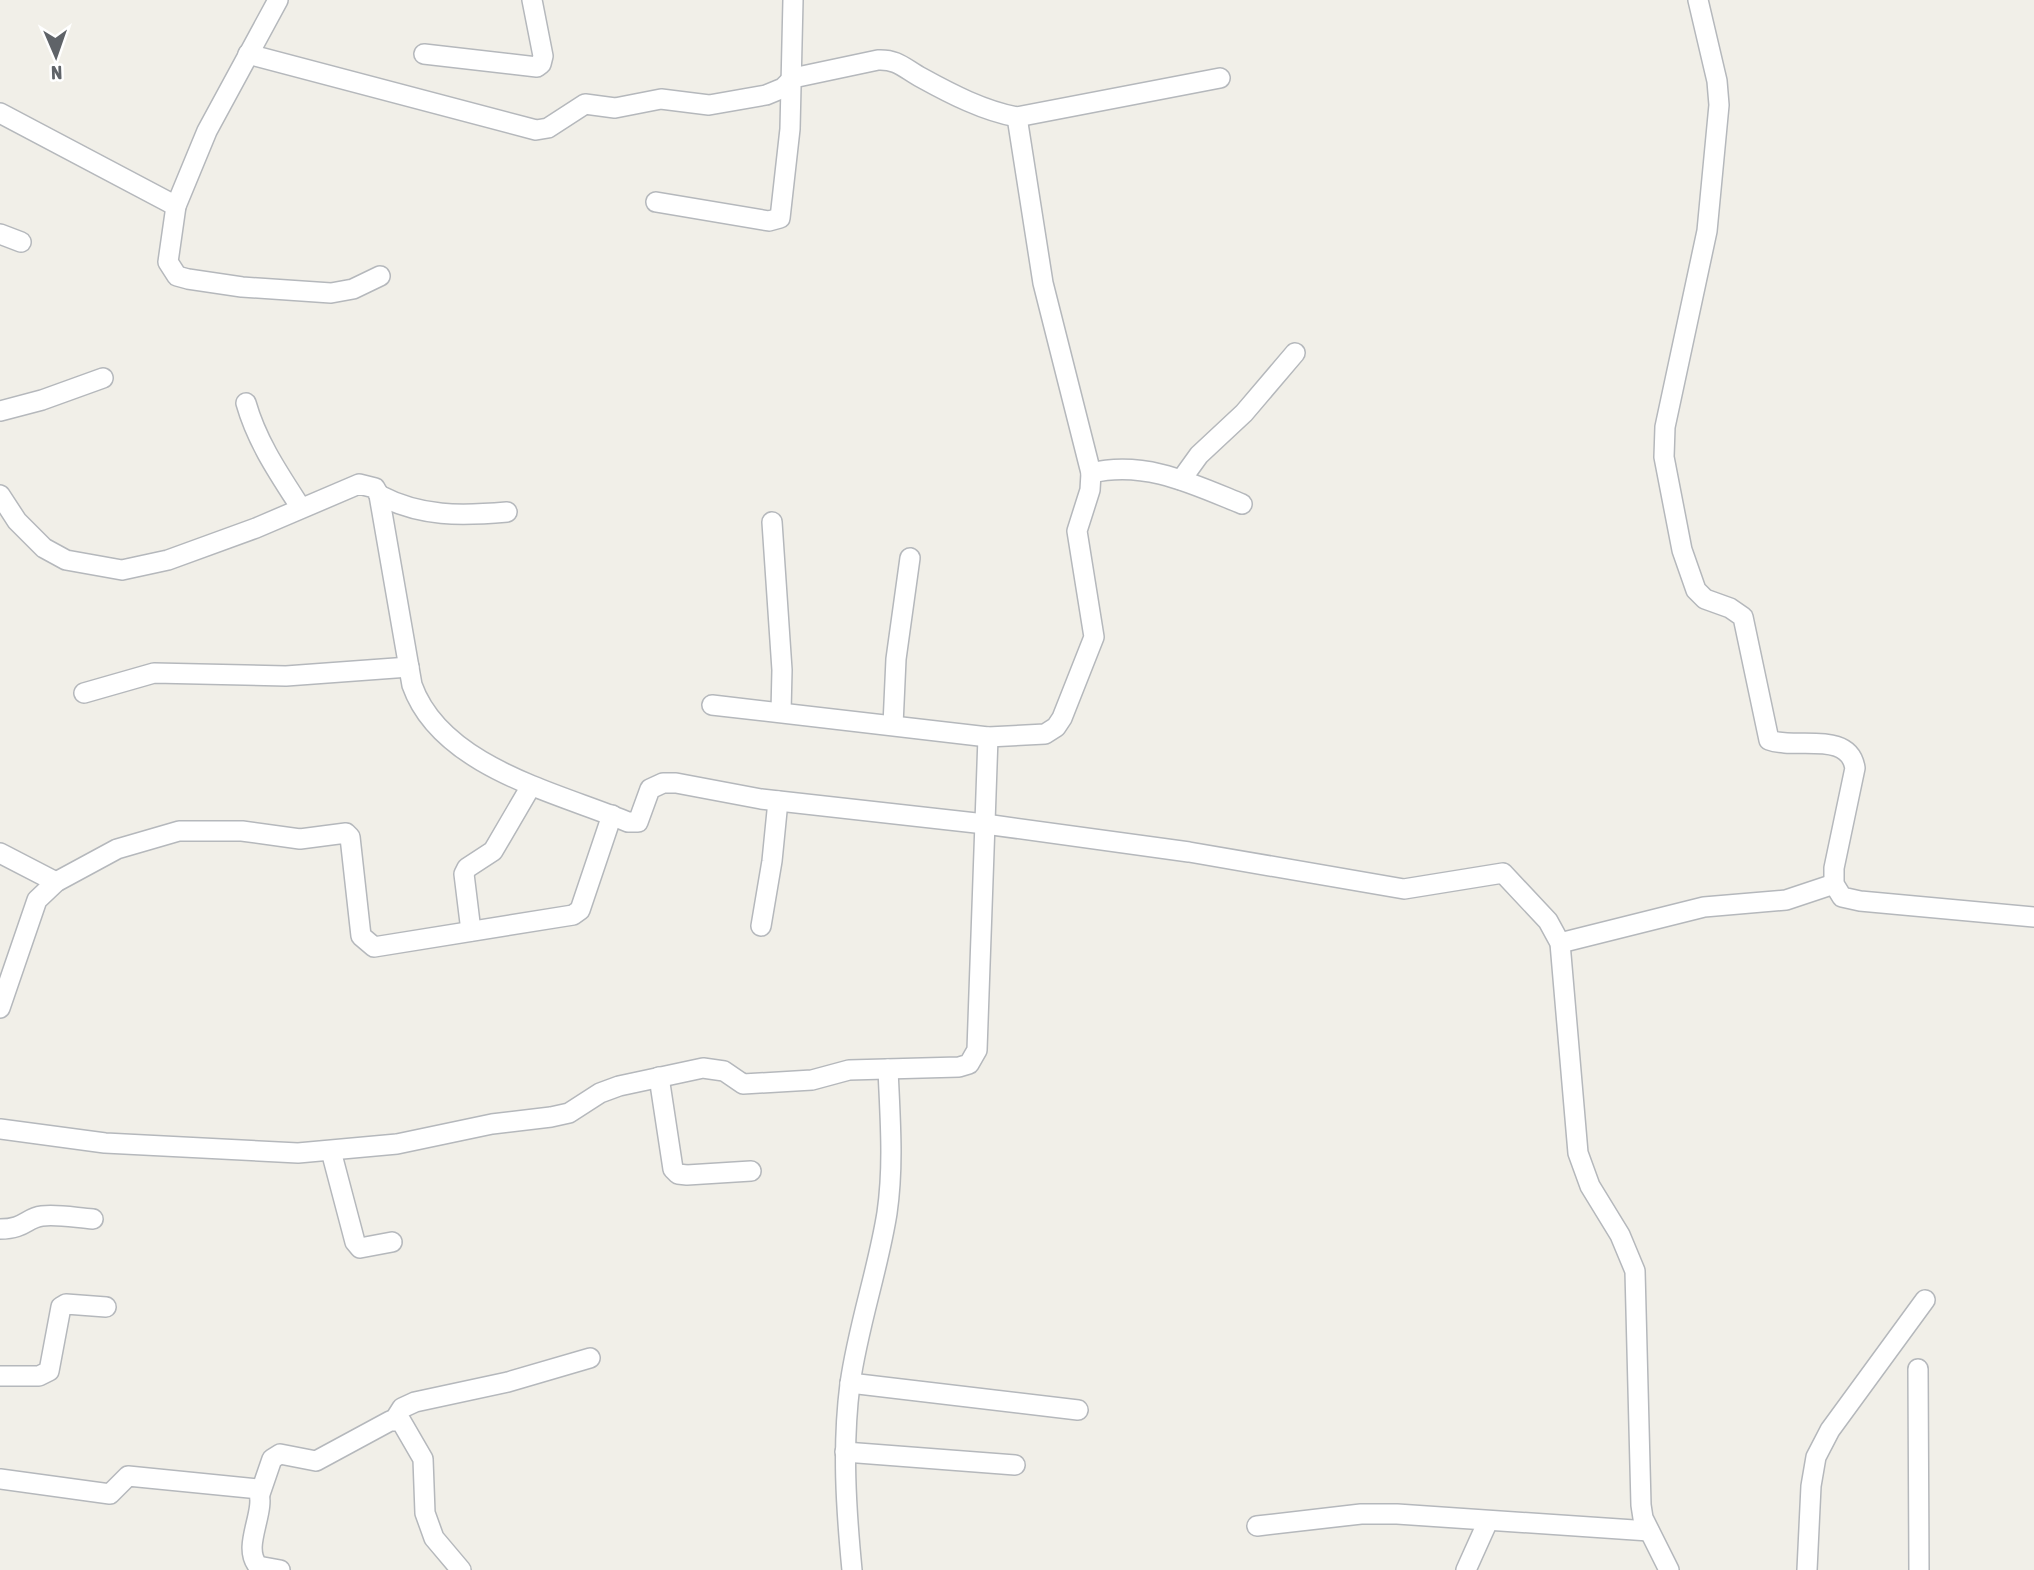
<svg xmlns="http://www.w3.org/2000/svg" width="2034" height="1570" viewBox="0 0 2034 1570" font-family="'Asap Condensed',sans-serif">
  <rect width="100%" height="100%" fill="#f1efe8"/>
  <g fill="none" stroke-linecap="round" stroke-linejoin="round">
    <!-- street casing -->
    <g stroke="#b5b8bc" stroke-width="22">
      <g id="street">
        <path d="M 278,0 L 207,131 L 176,206 L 168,262 L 177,276 L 188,279 L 242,287 L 331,293 L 353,289 L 380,276"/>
        <path d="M 1698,0 L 1717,81 L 1719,105 L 1707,231 L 1665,427 L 1664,457 L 1682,550 L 1696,590 L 1705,599 L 1730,608 L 1743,617 L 1769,740 C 1796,750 1849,730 1855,768 L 1834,868 L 1834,884 L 1842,897 L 1860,901 L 2034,917"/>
        <path d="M 248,54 L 536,130 L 548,128 L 585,104 L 615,108 L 661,99 L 709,105 L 766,95 L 783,88 L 793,78 L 878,60 C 898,59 905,69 922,78 C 951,94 984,111 1017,117 L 1220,78"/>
        <path d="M 424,54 L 537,67 L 541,64 L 543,56 L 532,0"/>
        <path d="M 0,113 L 176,206"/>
        <path d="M 656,202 L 769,221 L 780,218 L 790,129 L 793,0"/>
        <path d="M 0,234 L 21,242"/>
        <path d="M 246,403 C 257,442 279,474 301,508"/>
        <path d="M 0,411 L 42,400 L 103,378"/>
        <path d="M 1091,473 C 1145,460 1193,484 1242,504"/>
        <path d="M 1181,480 L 1199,455 L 1244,413 L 1295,353"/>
        <path d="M 0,495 L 17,521 L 44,548 L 66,560 L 122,570 L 168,560 L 256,528 L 359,484 L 375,488 L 379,495 L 412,685 C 441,767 556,792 628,822 L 638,822 L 650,789 L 663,783 L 676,783 L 761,799 L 985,824 L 1189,852 L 1404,889 L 1503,873 L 1548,921 L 1560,943 L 1578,1153 L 1590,1186 L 1620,1235 L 1635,1271 L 1641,1505 L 1643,1518 L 1669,1570"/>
        <path d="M 379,495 C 421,517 461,516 507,512"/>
        <path d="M 772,522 L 782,670 L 781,712"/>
        <path d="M 84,693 L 154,673 L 286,676 L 409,667"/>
        <path d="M 712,705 L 988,737 L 1045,734 L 1056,727 L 1062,718 L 1094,637 L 1077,531 L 1090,490 L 1091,473 L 1043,283 L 1017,117"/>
        <path d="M 893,725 L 896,659 L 910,558"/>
        <path d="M 0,853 L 56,882"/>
        <path d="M 761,926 L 772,861 L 778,801"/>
        <path d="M 471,931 L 464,874 L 467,868 L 493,851 L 531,786"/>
        <path d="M 1560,943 L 1704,907 L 1786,900 L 1834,884"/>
        <path d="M 0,1008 L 37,900 L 56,882 L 117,849 L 179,831 L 242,831 L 300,839 L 346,833 L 350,837 L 361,936 L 374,947 L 573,915 L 580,910 L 612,815"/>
        <path d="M 659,1077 L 673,1169 L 678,1174 L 687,1175 L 751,1171"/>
        <path d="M 0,1129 L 105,1143 L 298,1153 L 397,1144 L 492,1124 L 551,1117 L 569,1113 L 600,1093 L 619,1086 L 703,1068 L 724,1071 L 743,1084 L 812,1080 L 849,1070 L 959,1067 L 969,1064 L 977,1050 L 988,737"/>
        <path d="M 331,1151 L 355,1242 L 360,1248 L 392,1242"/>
        <path d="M 0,1229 C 25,1229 26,1218 42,1216 C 58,1214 77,1218 93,1219"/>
        <path d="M 1918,1369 L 1919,1570"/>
        <path d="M 0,1376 L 39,1376 L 49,1371 L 61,1307 L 66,1304 L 106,1307"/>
        <path d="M 850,1383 L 1078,1410"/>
        <path d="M 395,1419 L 402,1408 L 415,1402 L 508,1382 L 590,1358"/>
        <path d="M 845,1452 L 1015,1465"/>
        <path d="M 0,1479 L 110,1494 L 128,1476 L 258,1489 C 267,1512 241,1546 258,1566 L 280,1570"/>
        <path d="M 260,1494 L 272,1459 L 280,1454 L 316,1461 L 390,1421 L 401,1421 L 423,1459 L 425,1513 L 434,1538 L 461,1570"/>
        <path d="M 1257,1526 L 1361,1514 L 1397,1514 L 1649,1531"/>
        <path d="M 852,1570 C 846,1508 842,1447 850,1384 C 858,1326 878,1270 887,1213 C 894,1165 890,1117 888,1069"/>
        <path d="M 1466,1570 L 1488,1521"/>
        <path d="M 1807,1570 L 1811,1486 L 1816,1457 L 1830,1430 L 1925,1300"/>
      </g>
    </g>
    <!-- street -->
    <use href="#street" stroke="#fff" stroke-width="19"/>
  </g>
  <!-- north arrow -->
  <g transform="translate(56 56) rotate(178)" stroke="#ffffff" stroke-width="5" paint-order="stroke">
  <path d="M0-5L12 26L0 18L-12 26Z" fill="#5f6368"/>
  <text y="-10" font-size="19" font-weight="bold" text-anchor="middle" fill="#5f6368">N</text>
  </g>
</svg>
